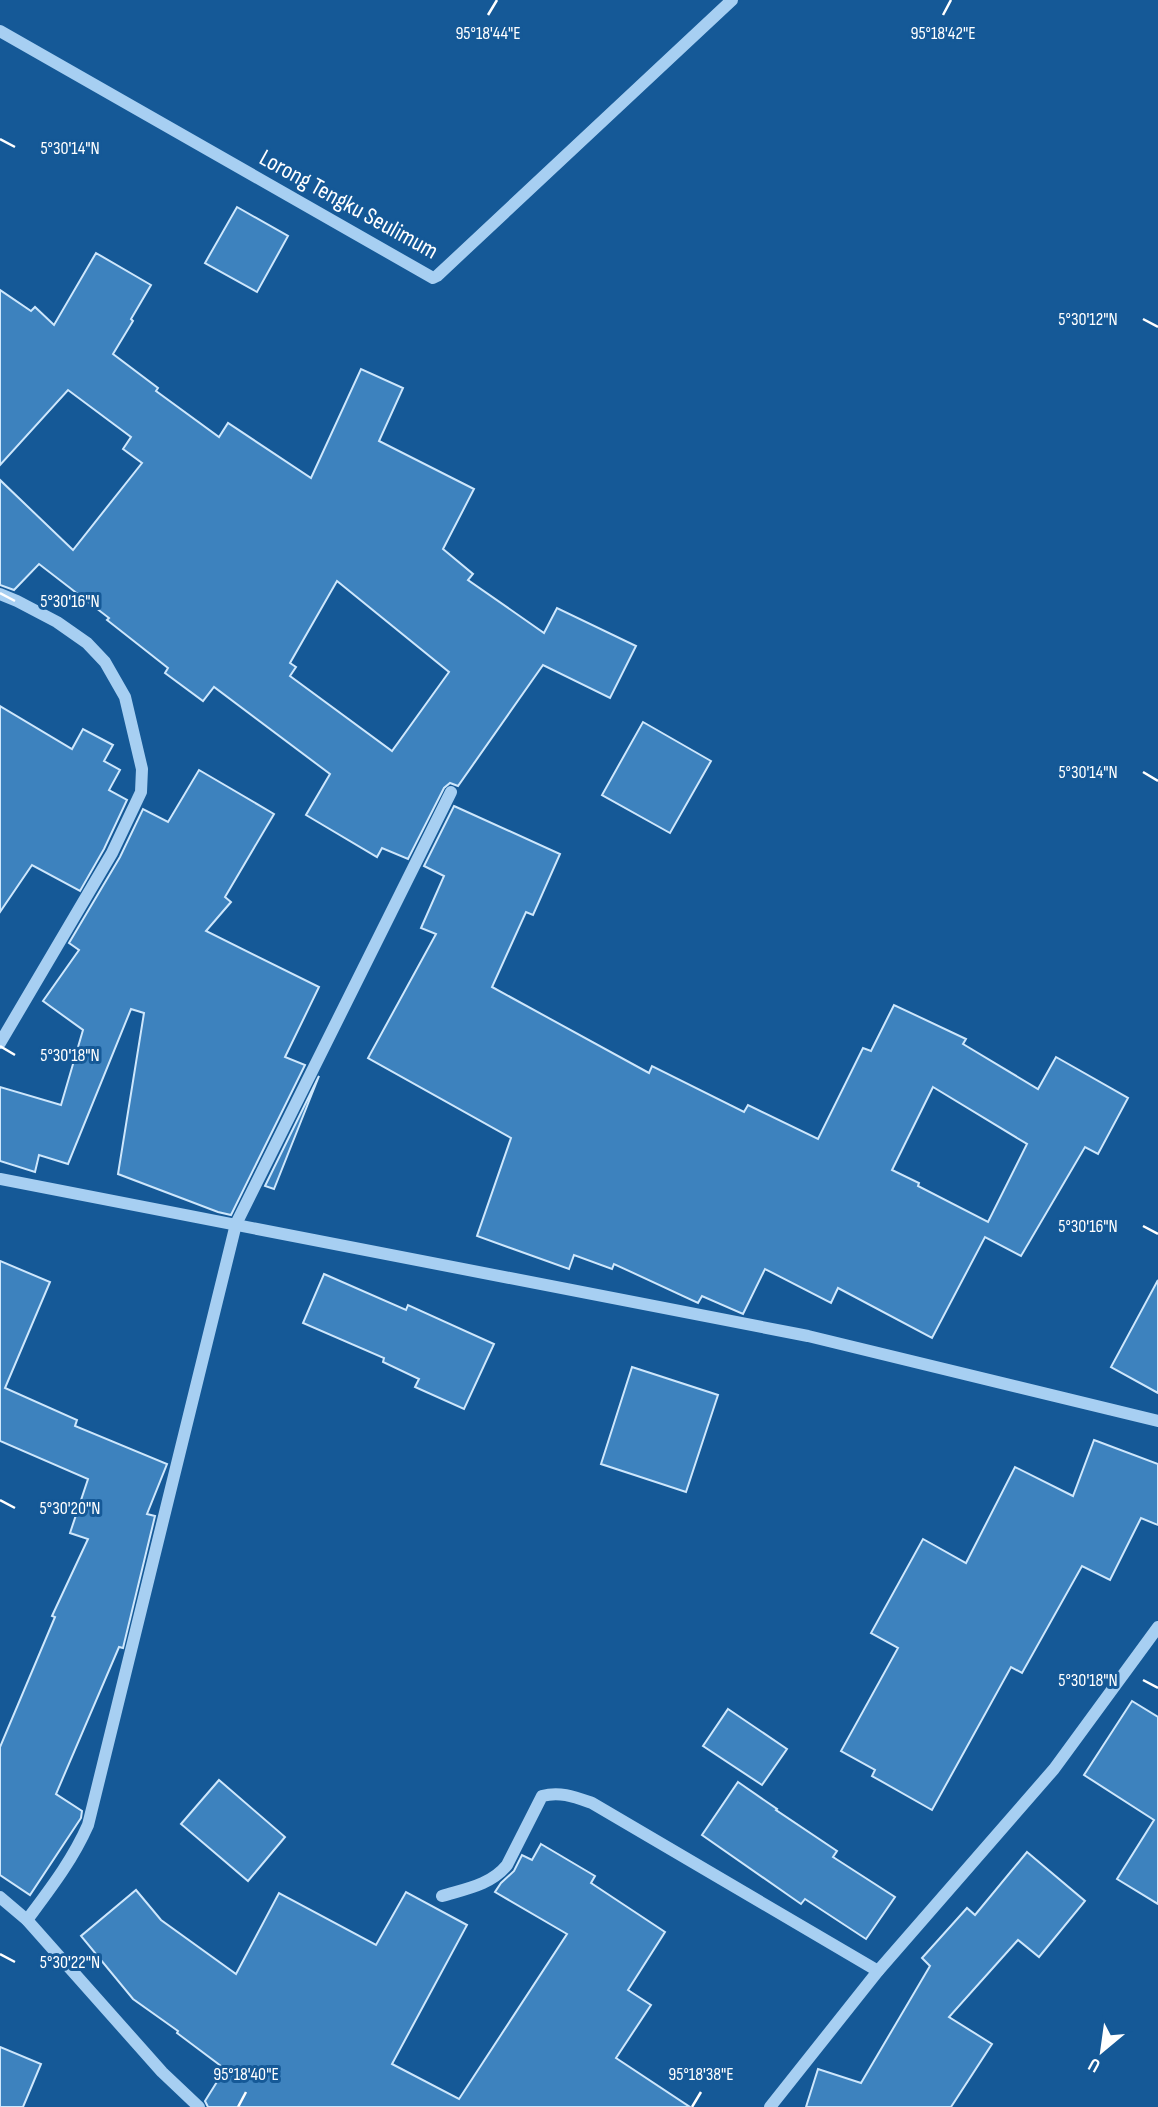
<svg xmlns="http://www.w3.org/2000/svg" width="1158" height="2107" viewBox="0 0 1158 2107" font-family="'Sofia Sans Condensed',sans-serif">
  <rect width="100%" height="100%" fill="#155997"/>
  <!-- building -->
  <g fill="#3d82be" stroke="#cee7fc" stroke-width="2" fill-rule="evenodd">
    <path d="M 237,207 L 288,236 L 257,292 L 205,263 Z"/>
    <path d="M 96,253 L 151,285 L 131,319 L 133,321 L 113,354 L 158,388 L 156,391 L 219,437 L 228,423 L 311,478 L 361,369 L 403,388 L 379,441 L 474,489 L 443,549 L 473,574 L 468,580 L 544,633 L 557,608 L 636,646 L 610,698 L 543,665 L 458,786 L 450,783 L 444,788 L 408,859 L 382,848 L 377,857 L 306,815 L 330,774 L 214,687 L 203,701 L 165,673 L 168,668 L 107,620 L 109,618 L 39,564 L 14,590 L 0,585 L 0,480 L 73,550 L 142,463 L 123,449 L 131,437 L 68,390 L 0,465 L 0,290 L 31,311 L 35,307 L 54,325 ZM 337,581 L 449,672 L 392,751 L 290,676 L 296,667 L 290,663 Z"/>
    <path d="M 0,706 L 72,749 L 83,729 L 113,745 L 104,761 L 120,770 L 109,790 L 127,800 L 104,849 L 80,891 L 32,865 L 0,912 Z"/>
    <path d="M 643,722 L 711,761 L 670,833 L 602,795 Z"/>
    <path d="M 199,770 L 274,814 L 225,897 L 231,902 L 206,931 L 319,987 L 285,1057 L 305,1065 L 231,1215 L 218,1212 L 118,1174 L 144,1013 L 131,1009 L 68,1164 L 39,1155 L 35,1172 L 0,1161 L 0,1087 L 61,1105 L 83,1030 L 43,1001 L 79,950 L 69,943 L 120,857 L 143,809 L 168,822 Z"/>
    <path d="M 454,806 L 560,854 L 533,915 L 526,912 L 492,987 L 649,1073 L 652,1066 L 744,1112 L 748,1105 L 818,1139 L 863,1048 L 871,1051 L 894,1005 L 966,1039 L 963,1044 L 1038,1089 L 1056,1057 L 1128,1098 L 1098,1154 L 1085,1147 L 1021,1256 L 985,1237 L 932,1338 L 838,1288 L 831,1303 L 765,1269 L 743,1314 L 702,1296 L 698,1303 L 614,1264 L 612,1269 L 574,1255 L 569,1269 L 477,1236 L 511,1138 L 368,1058 L 436,934 L 421,928 L 444,876 L 424,866 ZM 933,1087 L 1027,1144 L 988,1222 L 918,1186 L 919,1183 L 892,1170 Z"/>
    <path d="M 319,1076 L 274,1189 L 265,1186 Z"/>
    <path d="M 0,1261 L 50,1282 L 5,1388 L 77,1420 L 75,1426 L 167,1464 L 147,1514 L 155,1516 L 123,1648 L 119,1647 L 56,1794 L 82,1811 L 81,1818 L 30,1895 L 0,1875 L 0,1747 L 55,1617 L 52,1616 L 88,1539 L 70,1533 L 88,1479 L 0,1441 Z"/>
    <path d="M 324,1274 L 406,1310 L 408,1305 L 494,1344 L 464,1409 L 415,1387 L 419,1379 L 383,1362 L 384,1358 L 303,1323 Z"/>
    <path d="M 1158,1280 L 1158,1393 L 1111,1367 Z"/>
    <path d="M 632,1367 L 718,1395 L 686,1492 L 601,1464 Z"/>
    <path d="M 1094,1440 L 1158,1464 L 1158,1525 L 1141,1518 L 1110,1580 L 1082,1566 L 1022,1673 L 1011,1667 L 932,1810 L 872,1776 L 875,1770 L 841,1751 L 898,1648 L 871,1633 L 923,1539 L 966,1563 L 1015,1467 L 1073,1496 Z"/>
    <path d="M 1132,1701 L 1158,1717 L 1158,1904 L 1117,1879 L 1154,1820 L 1084,1775 Z"/>
    <path d="M 728,1709 L 787,1749 L 762,1785 L 703,1746 Z"/>
    <path d="M 219,1780 L 285,1837 L 248,1881 L 181,1824 Z"/>
    <path d="M 738,1782 L 777,1809 L 776,1810 L 837,1851 L 833,1857 L 895,1897 L 866,1939 L 805,1899 L 801,1904 L 702,1835 Z"/>
    <path d="M 541,1844 L 595,1876 L 591,1883 L 665,1932 L 628,1990 L 651,2005 L 616,2058 L 690,2107 L 208,2107 L 205,2101 L 225,2069 L 177,2033 L 178,2031 L 133,1999 L 81,1936 L 136,1890 L 161,1920 L 236,1974 L 279,1893 L 376,1945 L 406,1892 L 467,1925 L 392,2064 L 459,2099 L 567,1934 L 495,1892 L 501,1883 L 514,1871 L 522,1855 L 532,1860 Z"/>
    <path d="M 1027,1852 L 1085,1901 L 1039,1957 L 1018,1940 L 949,2017 L 992,2044 L 951,2107 L 806,2107 L 818,2069 L 861,2083 L 930,1966 L 922,1958 L 967,1908 L 975,1915 Z"/>
    <path d="M 0,2047 L 41,2064 L 23,2107 L 0,2107 Z"/>
  </g>
  <g fill="none" stroke-linecap="round" stroke-linejoin="round">
    <!-- minor -->
    <g stroke="#a7cff2" stroke-width="12">
      <path d="M 0,31 L 433,278 L 437,276 L 732,0"/>
      <path d="M 0,594 L 17,601 L 57,622 L 87,643 L 105,662 L 125,697 L 142,769 L 141,792 L 112,853 L 0,1043"/>
      <path d="M 0,1179 L 808,1336 L 1158,1421"/>
      <path d="M 442,1896 C 465,1889 491,1885 507,1865 L 542,1796 C 560,1791 575,1797 592,1803 L 878,1971"/>
      <path d="M 0,1897 L 27,1920 L 162,2072 L 199,2107"/>
      <path d="M 27,1920 C 50,1889 72,1861 88,1825 L 236,1224 L 451,792"/>
      <path d="M 770,2107 L 878,1971 L 1054,1769 L 1158,1627"/>
    </g>
  </g>
  <!-- ticks -->
  <path fill="none" stroke="#fff" stroke-width="2.5" d="M 488,15 L 497,0M 943,15 L 951,0M 0,139 L 15,147M 1143,319 L 1158,327M 0,593 L 15,601M 1143,772 L 1158,781M 0,1046 L 15,1055M 1143,1226 L 1158,1234M 0,1500 L 15,1508M 1143,1680 L 1158,1688M 0,1954 L 15,1962M 238,2107 L 246,2092M 692,2107 L 701,2092"/>
  <g text-anchor="middle" stroke-width="6" stroke-linejoin="round" paint-order="stroke">
    <!-- street labels -->
    <g font-size="24" fill="#fff" stroke="#155997">
      <text transform="translate(349 204) rotate(29)" y="8">Lorong Tengku Seulimum</text>
    </g>
  </g>
  <g font-size="18" text-anchor="middle" fill="#fff" stroke="#155997" stroke-width="6" stroke-linejoin="round" paint-order="stroke">
    <text x="488" y="39">95°18'44"E</text>
    <text x="943" y="39">95°18'42"E</text>
    <text x="70" y="154">5°30'14"N</text>
    <text x="1088" y="325">5°30'12"N</text>
    <text x="70" y="607">5°30'16"N</text>
    <text x="1088" y="778">5°30'14"N</text>
    <text x="70" y="1061">5°30'18"N</text>
    <text x="1088" y="1232">5°30'16"N</text>
    <text x="70" y="1514">5°30'20"N</text>
    <text x="1088" y="1686">5°30'18"N</text>
    <text x="70" y="1968">5°30'22"N</text>
    <text x="246" y="2080">95°18'40"E</text>
    <text x="701" y="2080">95°18'38"E</text>
  </g>
  <!-- north arrow -->
  <g transform="translate(1102 2051) rotate(209)" stroke="#155997" stroke-width="5" paint-order="stroke">
  <path d="M0-5L12 26L0 18L-12 26Z" fill="#ffffff"/>
  <text y="-10" font-size="19" font-weight="bold" text-anchor="middle" fill="#ffffff">U</text>
  </g>
</svg>
